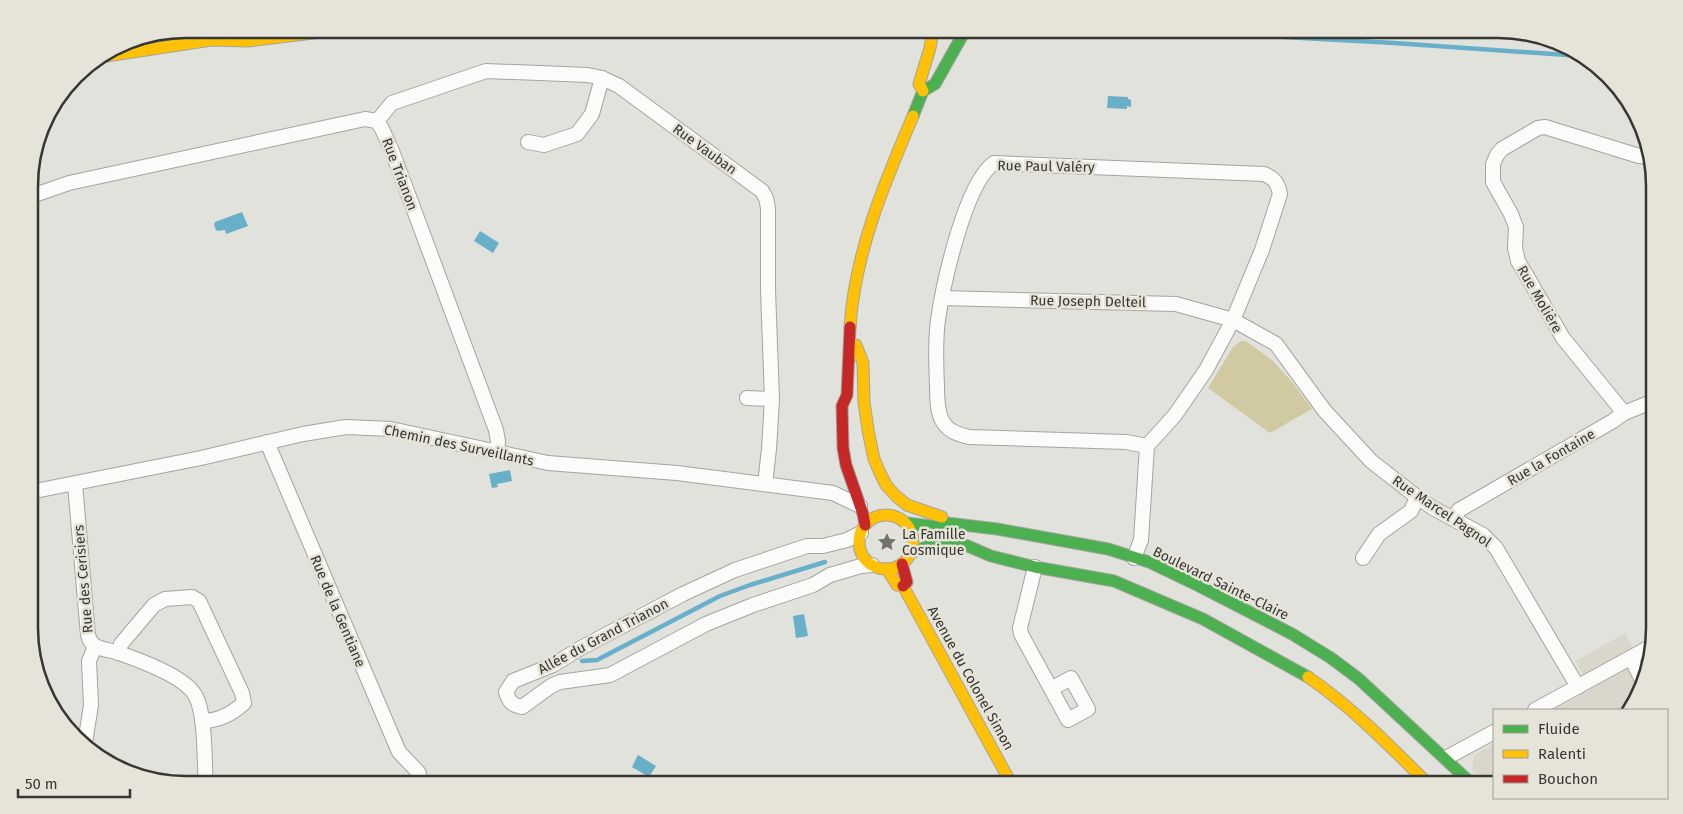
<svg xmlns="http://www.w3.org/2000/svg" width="1683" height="814" viewBox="0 0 1683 814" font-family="'Fira Sans',sans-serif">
  <rect width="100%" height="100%" fill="#e2e2dc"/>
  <!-- built -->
  <g fill="#d9d7cb">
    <path d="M 1625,633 L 1645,670 L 1638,698 L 1627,710 L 1554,710 L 1590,690 L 1576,661 Z"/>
    <path d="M 1494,744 L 1494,785 L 1488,785 L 1472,770 L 1474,755 Z"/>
  </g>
  <!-- green -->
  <path fill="#d0c9a1" d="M 1241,341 L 1246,341 L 1273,361 L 1292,382 L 1312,409 L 1270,433 L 1208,388 L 1233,347 Z"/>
  <!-- water -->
  <g fill="#68afca">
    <path d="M 1108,96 L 1128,97 L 1128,99 L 1131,100 L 1131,107 L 1127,106 L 1127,109 L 1107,108 Z"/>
    <path d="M 242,212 L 248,226 L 226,234 L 225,230 L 218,231 L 216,230 L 214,225 L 215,222 Z"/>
    <path d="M 480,231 L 499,243 L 493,253 L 474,241 Z"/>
    <path d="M 510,470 L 512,481 L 497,484 L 498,487 L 492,488 L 489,474 Z"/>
    <path d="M 804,614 L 808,636 L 796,638 L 793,616 Z"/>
    <path d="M 638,755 L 656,766 L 649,777 L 632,767 Z"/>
  </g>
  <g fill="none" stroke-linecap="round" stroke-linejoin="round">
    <!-- stream -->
    <g stroke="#68afca" stroke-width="4.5">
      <path d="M 1008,29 L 1016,29"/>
      <path d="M 1136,29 L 1394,43 L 1581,56"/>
      <path d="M 582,661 L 597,660 L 720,596 L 750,585 L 825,562"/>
    </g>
    <!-- street casing -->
    <g stroke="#a4a4a0" stroke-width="16">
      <g id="street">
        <path d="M 377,121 L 392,103 L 486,71 L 588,75 L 602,78 L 619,86 L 762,191 L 766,198 L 768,208 L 768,290 L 772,399 L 769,449 L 765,484"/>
        <path d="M 528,142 L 544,145 L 577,134 L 592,114 L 602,78"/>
        <path d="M 29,197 L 69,183 L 365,119 L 377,121 L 382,129 L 392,151 L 496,430 L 498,441 L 497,452"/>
        <path d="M 942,298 L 1176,304 L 1233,320 L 1276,344 L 1324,410 L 1371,461 L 1417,497 L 1433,508 L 1483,535 L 1496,548 L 1578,687"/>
        <path d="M 747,398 L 772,399"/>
        <path d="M 1624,413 L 1563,338 L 1518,261 L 1515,248 L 1516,227 L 1511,214 L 1493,182 L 1493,164 L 1497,155 L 1502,149 L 1538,128 L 1545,127 L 1639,156 L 1650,157"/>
        <path d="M 267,442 L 399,752 L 419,773"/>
        <path d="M 75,484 L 88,635 C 89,639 90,642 94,645 C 100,650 111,650 119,653 C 139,660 184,676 195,695 C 206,713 204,762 206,785"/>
        <path d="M 30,492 L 201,458 L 303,434 L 346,427 L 391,429 L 548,463 L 677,473 L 833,493 L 860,506"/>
        <path d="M 1453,519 L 1459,510 L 1613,421 L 1624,413 L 1654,401"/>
        <path d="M 861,533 L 847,540 L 823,546 L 807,546 L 735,570 L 683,594 L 581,648 L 553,665 L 513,681 L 506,692 C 509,701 511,705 522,707 L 551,686 L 560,682 L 610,675 L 706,624 L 753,605 L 813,585 L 830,575 L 861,566 L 872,565"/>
        <path d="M 1134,558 L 1141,540 L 1147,446 L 1175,415 L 1206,370 L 1233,320 L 1262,250 L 1280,194 C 1278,183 1274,178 1264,174 L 994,163 C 965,183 943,285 938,320 C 935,341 936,363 937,385 C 937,396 937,413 943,422 C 949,432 958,434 969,437 L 1126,442 L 1147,446"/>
        <path d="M 1363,558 L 1379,534 L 1411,511 L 1417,497"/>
        <path d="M 1035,567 L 1020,628 L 1021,634 L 1068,720 L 1088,709 L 1071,678 L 1051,689"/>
        <path d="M 118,653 L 121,644 L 154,605 L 165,599 L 192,597 L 199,601 L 242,693 L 244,703 C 232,714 218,721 202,721"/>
        <path d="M 1631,658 L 1642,680"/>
        <path d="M 1535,710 L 1650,647"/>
        <path d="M 85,743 L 91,705 L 89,661 L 95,646"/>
        <path d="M 1446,758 L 1494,732"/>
      </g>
    </g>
    <!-- fast casing -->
    <g stroke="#a4a4a0" stroke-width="13">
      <g id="fast">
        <path d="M 913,116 L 923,91 L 935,84 L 966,29"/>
        <path d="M 906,523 L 940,527 L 947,523 L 997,529 L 1108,549 L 1149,562 L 1199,586 L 1292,634 L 1331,658 L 1359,679 L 1473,785"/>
        <path d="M 911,553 L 938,542 L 963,544 L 991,556 L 1035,567 L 1114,581 L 1203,619 L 1308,677"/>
      </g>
    </g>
    <!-- slow casing -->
    <g stroke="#a4a4a0" stroke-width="13">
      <g id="slow">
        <path d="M 100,57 L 211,40 L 248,41 L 346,29"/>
        <path d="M 923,91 L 919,84 L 930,48 L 933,29"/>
        <path d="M 850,327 C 855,252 884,184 913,116"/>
        <path d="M 856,345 L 863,363 L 864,402 L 868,430 L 874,459 L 880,473 L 886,485 L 896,496 L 907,505 L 942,517"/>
        <circle cx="886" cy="542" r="27"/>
        <path d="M 887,569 L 897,585 L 903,586 L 1012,785"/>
        <path d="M 1308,677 C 1353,708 1390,746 1429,785"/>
      </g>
    </g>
    <!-- jam casing -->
    <g stroke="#a4a4a0" stroke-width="13">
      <g id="jam">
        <path d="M 850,327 L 847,395 L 842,406 L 843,448 L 846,465 L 863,514 L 865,525"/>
        <path d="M 902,564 L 907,582 L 903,586"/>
      </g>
    </g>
    <!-- street -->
    <use href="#street" stroke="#fbfbfa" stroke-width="14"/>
    <!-- fast -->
    <use href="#fast" stroke="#4caf50" stroke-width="11"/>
    <!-- slow -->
    <use href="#slow" stroke="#ffc107" stroke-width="11"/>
    <!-- jam -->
    <use href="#jam" stroke="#c62828" stroke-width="11"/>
  </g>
  <!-- icons -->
  <defs>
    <g id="sight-bare" transform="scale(1.5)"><path d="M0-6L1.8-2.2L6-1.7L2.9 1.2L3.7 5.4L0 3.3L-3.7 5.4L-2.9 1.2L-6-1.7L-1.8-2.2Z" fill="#73726e" stroke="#e6e4d8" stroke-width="2.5" paint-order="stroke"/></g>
  </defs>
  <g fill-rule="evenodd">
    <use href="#sight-bare" x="887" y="542"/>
  </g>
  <g text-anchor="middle" stroke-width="5" stroke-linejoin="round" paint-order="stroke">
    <!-- street labels -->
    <g font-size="14" fill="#373632" stroke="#e6e4d8">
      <text transform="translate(705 149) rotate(36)" y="5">Rue Vauban</text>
      <text transform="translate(1046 166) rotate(1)" y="5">Rue Paul Valéry</text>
      <text transform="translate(400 174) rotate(69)" y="5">Rue Trianon</text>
      <text transform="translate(1540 299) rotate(60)" y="5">Rue Molière</text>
      <text transform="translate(1088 301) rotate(1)" y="5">Rue Joseph Delteil</text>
      <text transform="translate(459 445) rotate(12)" y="5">Chemin des Surveillants</text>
      <text transform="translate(1551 457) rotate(-30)" y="5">Rue la Fontaine</text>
      <text transform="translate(1442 511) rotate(34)" y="5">Rue Marcel Pagnol</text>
      <text transform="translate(83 579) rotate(-95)" y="5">Rue des Cerisiers</text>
      <text transform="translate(1221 583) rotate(26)" y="5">Boulevard Sainte-Claire</text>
      <text transform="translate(338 611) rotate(67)" y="5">Rue de la Gentiane</text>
      <text transform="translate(603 636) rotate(-28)" y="5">Allée du Grand Trianon</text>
      <text transform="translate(971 678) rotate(61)" y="5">Avenue du Colonel Simon</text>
    </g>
    <!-- poi labels -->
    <g font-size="14" fill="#373632" stroke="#e6e4d8" text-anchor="start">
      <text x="902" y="539">La Famille<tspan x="902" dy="16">Cosmique</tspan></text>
    </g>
  </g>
  <!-- crop -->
  <path d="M0 0H1683V814H0ZM186 38H1498A148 148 0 0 1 1646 186V628A148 148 0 0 1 1498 776H186A148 148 0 0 1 38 628V186A148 148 0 0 1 186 38Z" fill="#e6e4d8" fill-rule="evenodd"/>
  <path fill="none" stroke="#373632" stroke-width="2.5" d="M186 38H1498A148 148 0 0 1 1646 186V628A148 148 0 0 1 1498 776H186A148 148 0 0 1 38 628V186A148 148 0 0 1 186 38Z"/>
  <!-- legend -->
  <rect x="1493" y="709" width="175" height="90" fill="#e6e4d8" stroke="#a09e96"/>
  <rect x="1503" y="725" width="25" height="8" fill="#4caf50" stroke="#a09e96"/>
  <text x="1538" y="734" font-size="15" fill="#373632">Fluide</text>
  <rect x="1503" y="750" width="25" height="8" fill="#ffc107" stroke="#a09e96"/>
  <text x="1538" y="759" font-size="15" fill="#373632">Ralenti</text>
  <rect x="1503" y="775" width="25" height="8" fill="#c62828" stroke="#a09e96"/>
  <text x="1538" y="784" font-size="15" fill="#373632">Bouchon</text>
  <!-- scale -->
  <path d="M18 789v8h112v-8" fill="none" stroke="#373632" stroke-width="2.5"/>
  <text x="25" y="789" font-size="15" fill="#373632" stroke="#e6e4d8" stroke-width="4" paint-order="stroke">50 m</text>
</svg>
